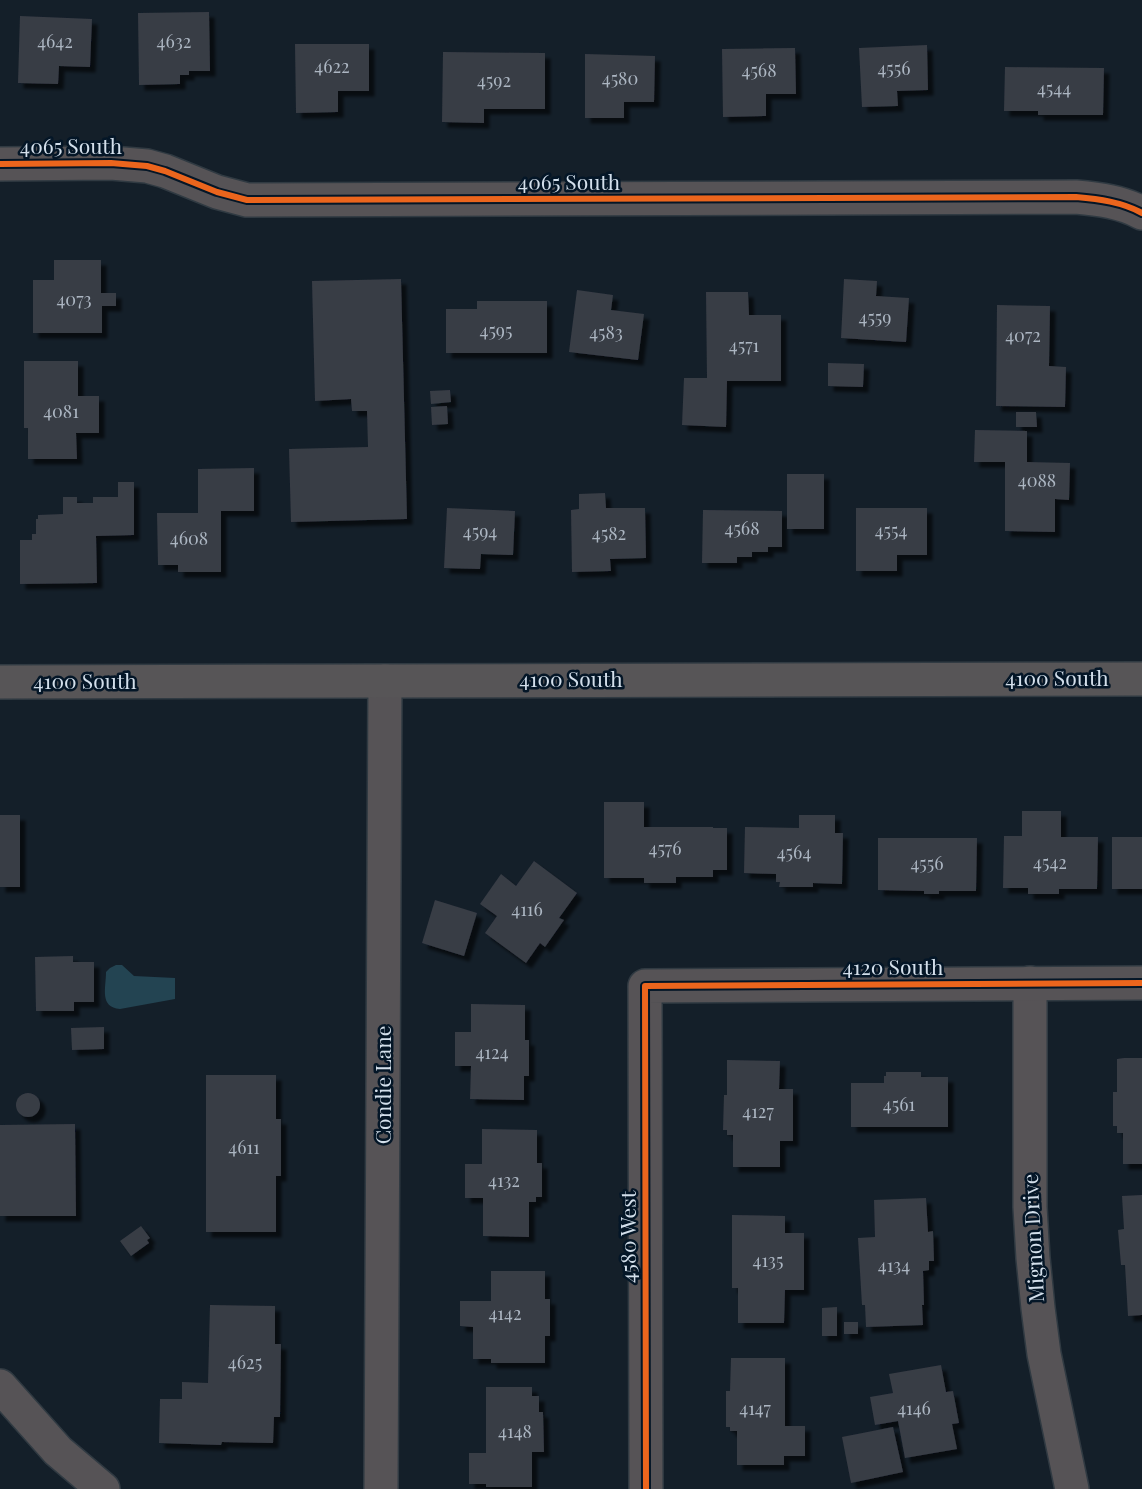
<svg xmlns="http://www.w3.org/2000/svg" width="1142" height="1489" viewBox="0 0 1142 1489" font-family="'Playfair Display',serif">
  <defs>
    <filter id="shadow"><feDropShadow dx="5.5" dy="5.5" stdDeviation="1.5" flood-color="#0009"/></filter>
  </defs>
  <rect width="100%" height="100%" fill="#141f29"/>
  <!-- water -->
  <path fill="#234452" d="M 116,965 L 122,965 L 134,976 L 175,978 L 175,999 L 120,1009 C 99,1007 106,988 106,972 L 110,968 Z"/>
  <!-- building -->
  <g fill="#383c45" filter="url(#shadow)">
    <path d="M 209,12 L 210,71 L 189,71 L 189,75 L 180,75 L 180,84 L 139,85 L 138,13 Z"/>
    <path d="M 20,16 L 92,19 L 90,67 L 59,66 L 58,84 L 18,83 Z"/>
    <path d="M 295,44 L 369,44 L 369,91 L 338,91 L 338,112 L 296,113 Z"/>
    <path d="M 927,45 L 928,90 L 897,91 L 898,106 L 862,107 L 859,48 Z"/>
    <path d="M 795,48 L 796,94 L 766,94 L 766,116 L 723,117 L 722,49 Z"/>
    <path d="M 443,52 L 545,53 L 545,109 L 484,109 L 484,123 L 442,122 Z"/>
    <path d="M 585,54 L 655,56 L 654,102 L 624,102 L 624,118 L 585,118 Z"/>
    <path d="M 1005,67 L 1104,68 L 1103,115 L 1038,115 L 1038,111 L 1004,111 Z"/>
    <path d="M 54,260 L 101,260 L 101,293 L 116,293 L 116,306 L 102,306 L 102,333 L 33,333 L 33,280 L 54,280 Z"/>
    <path d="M 401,279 L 407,519 L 291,522 L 289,449 L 368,447 L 367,411 L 352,411 L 351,399 L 315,401 L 312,281 Z"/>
    <path d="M 844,279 L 877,281 L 876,296 L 909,298 L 906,342 L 841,338 Z"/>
    <path d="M 577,290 L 613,295 L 611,310 L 644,314 L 638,360 L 569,352 Z"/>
    <path d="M 706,292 L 748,292 L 749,315 L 781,315 L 781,381 L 727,381 L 726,427 L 682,425 L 684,378 L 707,378 Z"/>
    <path d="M 477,301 L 547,301 L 547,353 L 446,353 L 446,309 L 477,309 Z"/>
    <path d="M 997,305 L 1050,306 L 1049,366 L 1066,367 L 1065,407 L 996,406 Z"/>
    <path d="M 24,361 L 78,361 L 78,396 L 99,396 L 99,433 L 76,433 L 77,459 L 28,459 L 28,428 L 24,428 Z"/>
    <path d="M 828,363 L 864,364 L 863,387 L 828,386 Z"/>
    <path d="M 450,390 L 451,402 L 431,404 L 430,391 Z"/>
    <path d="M 447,406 L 448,424 L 432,425 L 431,407 Z"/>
    <path d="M 1016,412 L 1036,412 L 1037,427 L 1016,427 Z"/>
    <path d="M 975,430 L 1027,431 L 1027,462 L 1070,463 L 1069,500 L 1055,499 L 1055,532 L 1005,531 L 1005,462 L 974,462 Z"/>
    <path d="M 254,468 L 254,511 L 221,511 L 221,572 L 178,572 L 178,565 L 158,565 L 157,513 L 198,513 L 198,469 Z"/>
    <rect x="787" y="474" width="37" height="55"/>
    <path d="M 118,482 L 134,482 L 134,535 L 96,536 L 97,583 L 20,584 L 20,540 L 32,540 L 32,534 L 36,534 L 36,519 L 38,519 L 38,515 L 63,514 L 63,497 L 77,497 L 77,503 L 93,503 L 93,497 L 118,497 Z"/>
    <path d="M 605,493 L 606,508 L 645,508 L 646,558 L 610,559 L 611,571 L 572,572 L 571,510 L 579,509 L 579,494 Z"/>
    <path d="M 447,508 L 515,511 L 513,555 L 481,554 L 480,569 L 444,568 Z"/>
    <path d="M 856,508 L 927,508 L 927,555 L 897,555 L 897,571 L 856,571 Z"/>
    <path d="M 703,510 L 782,511 L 782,547 L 768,547 L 768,552 L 752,552 L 752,557 L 737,557 L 737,563 L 702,563 Z"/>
    <path d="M 604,802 L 644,802 L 644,827 L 713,827 L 713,828 L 727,828 L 727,870 L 713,870 L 713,877 L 676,877 L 676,883 L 644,883 L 644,878 L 604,878 Z"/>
    <path d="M 1022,811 L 1061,811 L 1061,837 L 1098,837 L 1097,889 L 1059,889 L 1059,894 L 1028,894 L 1028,888 L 1003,888 L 1004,836 L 1022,836 Z"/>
    <rect x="0" y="815" width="20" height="72"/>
    <path d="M 799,815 L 835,815 L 835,833 L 843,833 L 842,884 L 813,883 L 813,887 L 779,887 L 780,882 L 776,882 L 776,874 L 744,873 L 745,827 L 799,828 Z"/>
    <rect x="1112" y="837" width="30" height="52"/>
    <path d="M 878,838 L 977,838 L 976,891 L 939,891 L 939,894 L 924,894 L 924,891 L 878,890 Z"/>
    <path d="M 534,861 L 577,893 L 559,918 L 564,920 L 545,947 L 540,943 L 526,963 L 485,933 L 497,916 L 480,904 L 501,874 L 516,886 Z"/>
    <path d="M 435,900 L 477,913 L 464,956 L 422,943 Z"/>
    <path d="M 73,956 L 73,962 L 94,962 L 94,1002 L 74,1002 L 74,1011 L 36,1011 L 35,957 Z"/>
    <path d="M 471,1004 L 525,1005 L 525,1040 L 529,1040 L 529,1076 L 524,1076 L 524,1100 L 470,1099 L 471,1066 L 455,1066 L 455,1032 L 471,1032 Z"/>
    <path d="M 104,1027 L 104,1049 L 72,1050 L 71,1028 Z"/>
    <path d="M 1124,1058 L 1142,1058 L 1142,1164 L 1123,1164 L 1123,1133 L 1117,1133 L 1117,1126 L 1113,1126 L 1113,1092 L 1117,1092 L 1117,1059 Z"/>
    <path d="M 727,1060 L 780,1061 L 779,1089 L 793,1089 L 793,1141 L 780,1141 L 780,1167 L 733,1167 L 733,1135 L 727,1135 L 727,1130 L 723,1130 L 724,1095 L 727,1095 Z"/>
    <path d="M 886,1072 L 921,1072 L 921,1077 L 948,1077 L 948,1127 L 851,1127 L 851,1083 L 884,1083 L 884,1076 L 886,1076 Z"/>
    <path d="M 206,1075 L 276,1075 L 276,1119 L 281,1119 L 281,1176 L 276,1176 L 276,1232 L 206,1232 Z"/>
    <circle cx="28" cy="1105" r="12"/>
    <path d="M 75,1124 L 76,1216 L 0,1216 L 0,1125 Z"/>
    <path d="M 482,1129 L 537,1130 L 537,1163 L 542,1163 L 542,1197 L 536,1197 L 536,1202 L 529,1202 L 529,1237 L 483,1236 L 483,1198 L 465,1198 L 465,1164 L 482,1164 Z"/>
    <path d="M 1142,1195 L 1142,1315 L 1128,1316 L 1125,1265 L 1121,1265 L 1118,1230 L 1124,1229 L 1122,1196 Z"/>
    <path d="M 926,1198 L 928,1232 L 933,1231 L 934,1261 L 929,1261 L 929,1270 L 923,1271 L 924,1305 L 922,1305 L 923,1325 L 866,1327 L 865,1305 L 862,1305 L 858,1238 L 875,1237 L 874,1200 Z"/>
    <path d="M 732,1215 L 785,1216 L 785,1233 L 804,1233 L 804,1290 L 785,1290 L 784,1323 L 738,1323 L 738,1288 L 732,1288 Z"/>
    <path d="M 141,1226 L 150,1238 L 147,1240 L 149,1243 L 131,1256 L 120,1241 Z"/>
    <path d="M 491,1271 L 545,1271 L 545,1299 L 550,1299 L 550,1336 L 545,1336 L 545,1363 L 491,1363 L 491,1359 L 473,1359 L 473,1327 L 460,1326 L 460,1301 L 491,1301 Z"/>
    <path d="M 210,1305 L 275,1306 L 275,1344 L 281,1344 L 280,1417 L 274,1417 L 273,1443 L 222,1442 L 221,1445 L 159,1443 L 160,1399 L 182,1399 L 182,1382 L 208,1383 Z"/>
    <path d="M 837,1307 L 837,1336 L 822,1336 L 822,1308 Z"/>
    <rect x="844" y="1322" width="14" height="12"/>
    <path d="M 731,1358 L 785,1358 L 785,1426 L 805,1426 L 805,1456 L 784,1456 L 784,1465 L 737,1465 L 737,1431 L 730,1431 L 730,1427 L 726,1427 L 726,1391 L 730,1391 Z"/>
    <path d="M 941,1365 L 946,1392 L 953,1391 L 959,1423 L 952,1424 L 957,1449 L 905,1458 L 898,1421 L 875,1425 L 870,1397 L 893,1393 L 889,1374 Z"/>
    <path d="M 486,1387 L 532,1387 L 532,1396 L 539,1396 L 539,1412 L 543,1412 L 544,1452 L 532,1452 L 532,1487 L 486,1487 L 486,1484 L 469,1484 L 469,1453 L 486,1453 Z"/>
    <path d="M 893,1427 L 903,1472 L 851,1483 L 842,1437 Z"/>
  </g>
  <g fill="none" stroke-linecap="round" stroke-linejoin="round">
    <!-- minor casing -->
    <g stroke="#303a42" stroke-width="36">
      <g id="minor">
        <path d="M 0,164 L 111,163 L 147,166 L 165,171 L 217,192 L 247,200 L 1076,197 C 1099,199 1122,202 1142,213"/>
        <path d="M 1030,983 L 1030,1207 L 1033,1258 L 1038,1308 L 1044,1354 L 1072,1489"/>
        <path d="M 0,1386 L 58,1451 L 103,1489"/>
        <path d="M 381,1489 L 385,681"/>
        <path d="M 646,1489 L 645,986 L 1142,983"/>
      </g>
    </g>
    <!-- major casing -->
    <g stroke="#303a42" stroke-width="36">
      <path id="major" d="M 0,682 L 1142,679"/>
    </g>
    <!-- minor -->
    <use href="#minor" stroke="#565356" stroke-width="33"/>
    <!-- major -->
    <use href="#major" stroke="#575557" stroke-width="33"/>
    <!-- cycleway casing -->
    <g stroke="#041627" stroke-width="10">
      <g id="cycleway">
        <path d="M 0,164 L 111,163 L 147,166 L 165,171 L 217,192 L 247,200 L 1076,197 C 1099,199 1122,202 1142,213"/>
        <path d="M 646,1489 L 645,986 L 1142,983"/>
      </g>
    </g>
    <!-- cycleway -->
    <use href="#cycleway" stroke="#eb651d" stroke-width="6"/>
  </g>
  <g text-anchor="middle" stroke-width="5" stroke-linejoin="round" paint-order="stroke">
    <!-- number labels -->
    <g font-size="18" fill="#acb6c2">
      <text x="55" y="48">4642</text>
      <text x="174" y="48">4632</text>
      <text x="332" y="73">4622</text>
      <text x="894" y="75">4556</text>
      <text x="759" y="77">4568</text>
      <text x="620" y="85">4580</text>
      <text x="494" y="87">4592</text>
      <text x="1054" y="95">4544</text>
      <text x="74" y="306">4073</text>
      <text x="875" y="324">4559</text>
      <text x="496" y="337">4595</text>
      <text x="606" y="339">4583</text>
      <text x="1023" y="342">4072</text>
      <text x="744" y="352">4571</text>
      <text x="61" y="418">4081</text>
      <text x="1037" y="487">4088</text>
      <text x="742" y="535">4568</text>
      <text x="891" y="537">4554</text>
      <text x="480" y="538">4594</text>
      <text x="609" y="540">4582</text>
      <text x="189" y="545">4608</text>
      <text x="665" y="855">4576</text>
      <text x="794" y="859">4564</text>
      <text x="1050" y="869">4542</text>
      <text x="927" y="870">4556</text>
      <text x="527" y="916">4116</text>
      <text x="492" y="1059">4124</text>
      <text x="899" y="1111">4561</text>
      <text x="758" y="1118">4127</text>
      <text x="244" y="1154">4611</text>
      <text x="504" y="1187">4132</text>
      <text x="768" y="1267">4135</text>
      <text x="894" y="1272">4134</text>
      <text x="505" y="1320">4142</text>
      <text x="245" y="1369">4625</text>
      <text x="755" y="1415">4147</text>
      <text x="914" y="1415">4146</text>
      <text x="515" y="1438">4148</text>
    </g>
    <!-- street labels -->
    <g font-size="21" fill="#d3dfeb" stroke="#041627">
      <text x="71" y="154">4065 South</text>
      <text x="569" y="190">4065 South</text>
      <text x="1057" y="686">4100 South</text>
      <text x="571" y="687">4100 South</text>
      <text x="85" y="689">4100 South</text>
      <text x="893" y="975">4120 South</text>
      <text transform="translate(384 1085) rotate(-90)" y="7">Condie Lane</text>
      <text transform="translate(629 1237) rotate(-90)" y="7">4580 West</text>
      <text transform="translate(1034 1238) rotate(-93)" y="7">Mignon Drive</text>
    </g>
  </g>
</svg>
